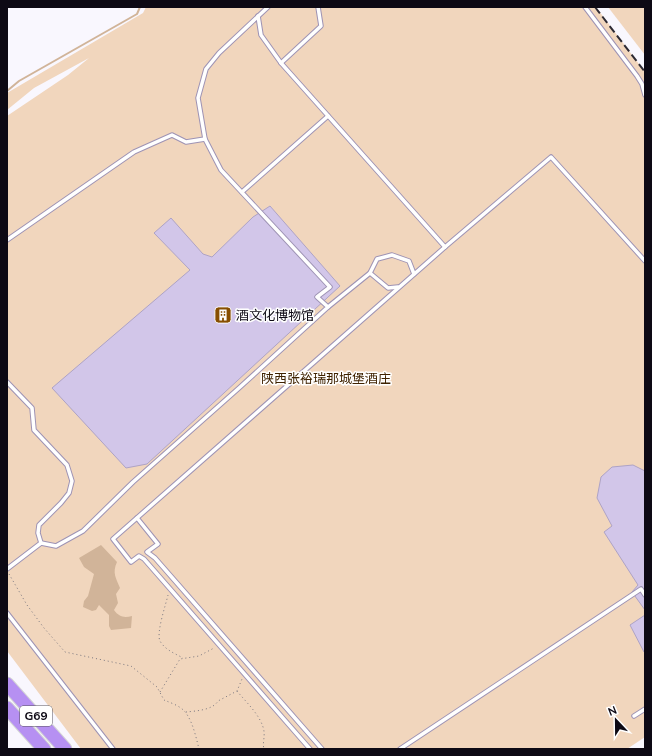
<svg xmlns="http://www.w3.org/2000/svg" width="652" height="756" viewBox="0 0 652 756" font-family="'Nunito Sans','Noto Sans SC',sans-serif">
  <rect width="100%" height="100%" fill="#f9f7fe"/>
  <!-- green -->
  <g fill="#f1d6bd">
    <path d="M 146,7 L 596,7 L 645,72 L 645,737 L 627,749 L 81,749 L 7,651 L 7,116 L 68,75 L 89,58 L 34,88 L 7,110 L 7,93 L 143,13 Z"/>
    <path d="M 608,7 L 645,7 L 645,55 Z"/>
  </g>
  <!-- water -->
  <path fill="#d1b499" d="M 101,545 L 117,562 C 112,573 116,578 120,588 L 116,594 L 118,603 L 114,610 C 119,617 124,618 132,616 L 131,628 L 111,630 L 109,626 L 109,615 L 99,605 L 96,610 L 92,611 L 83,607 L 84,601 L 88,596 L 94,574 L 84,567 L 79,558 Z"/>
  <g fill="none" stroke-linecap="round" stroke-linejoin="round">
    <!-- stream -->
    <path stroke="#d1b499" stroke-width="2" d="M 7,91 L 19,81 L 137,14 L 140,7"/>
  </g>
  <!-- building -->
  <g fill="#d2c6e9" stroke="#aea3c5">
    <path d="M 270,206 L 340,286 L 147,464 L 126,468 L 52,388 L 190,270 L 154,233 L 171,218 L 203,254 L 212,257 L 253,217 Z"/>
    <path d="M 633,465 L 645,471 L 645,610 L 632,592 L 638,585 L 604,532 L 612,526 L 597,498 L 601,477 L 612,467 Z"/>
    <path d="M 645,615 L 645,652 L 644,652 L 630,625 Z"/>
  </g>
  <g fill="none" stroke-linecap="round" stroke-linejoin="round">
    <!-- service casing -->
    <g stroke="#9e93b4" stroke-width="5.5">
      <g id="service">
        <path d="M 585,7 L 637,76 L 642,84 L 645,95"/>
        <path d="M 258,16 L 261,35 L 281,63 L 321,26 L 318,7"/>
        <path d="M 281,63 L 445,247 L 551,157 L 645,261"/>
        <path d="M 242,192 L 328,116"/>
        <path d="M 7,240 L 134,152 L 172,135 L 186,142 L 205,139"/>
        <path d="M 370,273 L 388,288 L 398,287"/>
        <path d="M 328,307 L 370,273 L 377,259 L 392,255 L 409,261 L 414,274"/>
        <path d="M 7,382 L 32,408 L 34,430 L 67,465 L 72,481 L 69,493 L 61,503 L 39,525 L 38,533 L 41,543"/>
        <path d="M 137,518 L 158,544 L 147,552 L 155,558 L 322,749"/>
        <path d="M 7,569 L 41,543 L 56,546 L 83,531 L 133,482 L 239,388 L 328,307 L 317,297 L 330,287 L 221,170 L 205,139 L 198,98 L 206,69 L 219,53 L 268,7"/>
        <path d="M 7,613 L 113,749"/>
        <path d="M 634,716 L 645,709"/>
        <path d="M 310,749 L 144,559 L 139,556 L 131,562 L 113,539 L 445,247"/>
        <path d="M 400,749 L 641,589 L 645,595"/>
      </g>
    </g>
    <!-- motorway casing -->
    <g stroke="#d3d3d5" stroke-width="15">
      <g id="motorway">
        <path d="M 7,684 L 65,749"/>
        <path d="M 7,708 L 44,749"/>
      </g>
    </g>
    <!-- path -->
    <g stroke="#79767f" stroke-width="1" stroke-dasharray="1 3" stroke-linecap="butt">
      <path d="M 9,574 L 27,605 L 44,628 L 65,652 L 131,666 L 157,687 L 164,700 C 171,703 181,706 186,713 C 193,723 196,737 199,749"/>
      <path d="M 168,595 C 166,604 156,633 160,641 C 165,650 176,654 183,658"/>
      <path d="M 237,691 C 246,702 259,714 263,727 C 266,736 262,742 264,749"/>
      <path d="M 160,692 L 180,659 L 199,656 L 214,648"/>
      <path d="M 186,712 C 196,711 213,710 218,701 L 237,691 L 242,679"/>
    </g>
    <!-- service -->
    <use href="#service" stroke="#fff" stroke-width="3.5"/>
    <!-- motorway -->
    <use href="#motorway" stroke="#b690f2" stroke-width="13"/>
    <!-- rail -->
    <path stroke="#2d2a34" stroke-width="2" stroke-dasharray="8 4" stroke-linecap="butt" d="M 595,7 L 645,72"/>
  </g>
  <!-- icons -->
  <defs>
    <g id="building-square" transform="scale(0.9)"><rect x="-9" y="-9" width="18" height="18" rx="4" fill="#874e00" stroke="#fff"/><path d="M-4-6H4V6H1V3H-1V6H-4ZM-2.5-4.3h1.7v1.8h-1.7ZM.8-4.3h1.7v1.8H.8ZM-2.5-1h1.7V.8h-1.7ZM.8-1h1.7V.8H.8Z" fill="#fff"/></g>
  </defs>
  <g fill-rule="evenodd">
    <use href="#building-square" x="223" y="315"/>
  </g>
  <g text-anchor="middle" stroke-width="3" stroke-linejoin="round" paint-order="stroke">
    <!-- shield labels -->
    <rect fill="#fff" stroke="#56535a" stroke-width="1" x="20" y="706" width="32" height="20" rx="3"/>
    <g font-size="12" font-weight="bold" fill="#0d0914">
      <text x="36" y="720">G69</text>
    </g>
    <!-- poi labels -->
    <g font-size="13" fill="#0d0914" stroke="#fff" text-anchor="start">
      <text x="236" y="320">酒文化博物馆</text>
    </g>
    <!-- park labels -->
    <g font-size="13" fill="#3f2200" stroke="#fff">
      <text x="326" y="383">陕西张裕瑞那城堡酒庄</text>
    </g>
  </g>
  <!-- border -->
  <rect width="652" height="756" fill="none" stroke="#0d0914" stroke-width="16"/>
  <!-- north arrow -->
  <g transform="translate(616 720) rotate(338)" stroke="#ffffff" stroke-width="3" paint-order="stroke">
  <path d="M0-3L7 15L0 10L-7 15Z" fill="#0d0914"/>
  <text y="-6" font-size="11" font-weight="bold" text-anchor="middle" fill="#0d0914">N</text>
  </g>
</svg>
